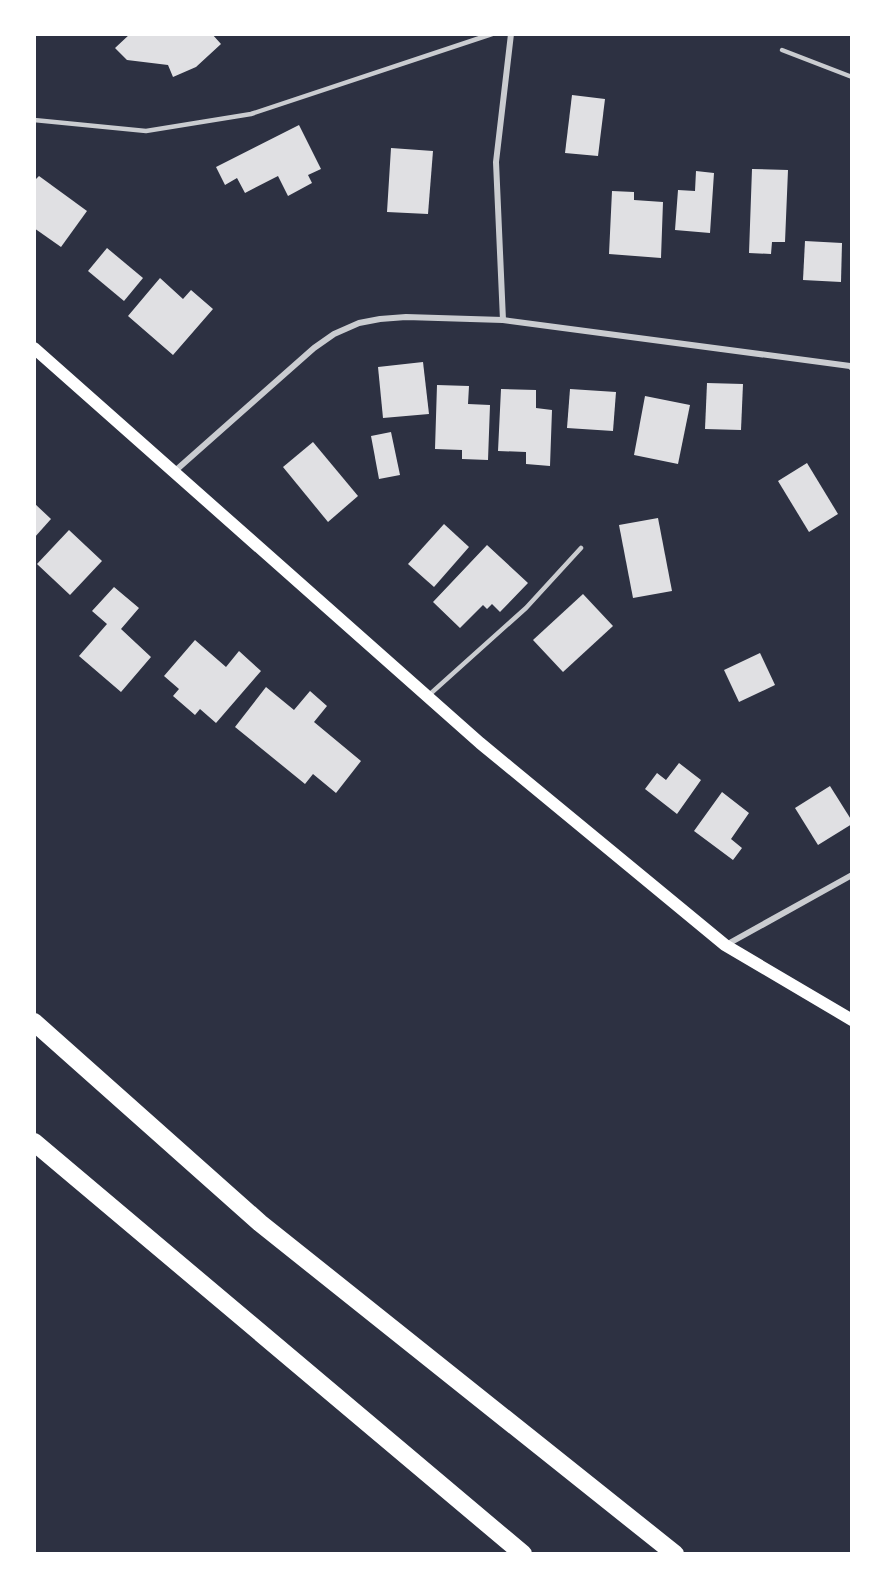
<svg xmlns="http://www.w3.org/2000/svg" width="886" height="1588" viewBox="0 0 886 1588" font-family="Overpass,sans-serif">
  <rect width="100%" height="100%" fill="#2d3142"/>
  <!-- building -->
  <g fill="#e0e0e3">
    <path d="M 130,34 L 212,34 L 221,44 L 196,67 L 173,77 L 168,65 L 127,60 L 115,48 Z"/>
    <path d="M 572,95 L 605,99 L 598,156 L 565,153 Z"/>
    <path d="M 299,125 L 321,169 L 308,175 L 312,183 L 288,196 L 278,176 L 245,193 L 237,178 L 225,185 L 216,167 Z"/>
    <path d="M 391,148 L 433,151 L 428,214 L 387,212 Z"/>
    <path d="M 752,169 L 788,170 L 785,242 L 772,242 L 771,254 L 749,253 Z"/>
    <path d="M 696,171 L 714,173 L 710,233 L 675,230 L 678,190 L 695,191 Z"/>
    <path d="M 39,176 L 87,211 L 61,247 L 34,228 L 34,181 Z"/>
    <path d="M 612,191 L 634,192 L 634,200 L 663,202 L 661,258 L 609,254 Z"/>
    <path d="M 805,241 L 842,243 L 841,282 L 803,280 Z"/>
    <path d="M 107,248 L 143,278 L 124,301 L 88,271 Z"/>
    <path d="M 160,278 L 183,299 L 191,290 L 213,309 L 173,355 L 128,316 Z"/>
    <path d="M 423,362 L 429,414 L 383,418 L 378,367 Z"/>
    <path d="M 707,383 L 743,384 L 741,430 L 705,429 Z"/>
    <path d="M 437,385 L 469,386 L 468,404 L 490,405 L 488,460 L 462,459 L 462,450 L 435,449 Z"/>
    <path d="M 501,389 L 536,390 L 536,408 L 552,410 L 550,466 L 526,464 L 526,452 L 498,451 Z"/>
    <path d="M 570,389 L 616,392 L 613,431 L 567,428 Z"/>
    <path d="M 645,396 L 690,405 L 678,464 L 634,455 Z"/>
    <path d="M 391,432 L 400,475 L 379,479 L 371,436 Z"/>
    <path d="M 313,442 L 358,496 L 328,522 L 283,467 Z"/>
    <path d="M 807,463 L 838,514 L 809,532 L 778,481 Z"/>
    <path d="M 34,503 L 51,519 L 34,538 Z"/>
    <path d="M 658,518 L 672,591 L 633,598 L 619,525 Z"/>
    <path d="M 444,524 L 469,547 L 434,587 L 408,564 Z"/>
    <path d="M 69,530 L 102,561 L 70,595 L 37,564 Z"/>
    <path d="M 487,545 L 528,583 L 500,612 L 492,604 L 487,609 L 483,605 L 460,628 L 433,602 Z"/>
    <path d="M 114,587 L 139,608 L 121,629 L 151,657 L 121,692 L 79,656 L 107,624 L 92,611 Z"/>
    <path d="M 583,594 L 613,626 L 563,672 L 533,640 Z"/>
    <path d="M 195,640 L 226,667 L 239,651 L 261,671 L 216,723 L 200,709 L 195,715 L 173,696 L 179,689 L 164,676 Z"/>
    <path d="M 760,653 L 775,685 L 739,702 L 724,670 Z"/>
    <path d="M 266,687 L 294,710 L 310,691 L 327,706 L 314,722 L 361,761 L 336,793 L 313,774 L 305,784 L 235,727 Z"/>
    <path d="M 679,763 L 701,780 L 677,814 L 645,789 L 657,773 L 666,780 Z"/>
    <path d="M 830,786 L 852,821 L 852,824 L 818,845 L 795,808 Z"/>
    <path d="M 722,792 L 749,813 L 731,839 L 742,848 L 733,860 L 694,831 Z"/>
  </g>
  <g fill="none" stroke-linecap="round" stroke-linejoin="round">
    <!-- service -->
    <g stroke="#caccd0" stroke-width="4.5">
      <path d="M 782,50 L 852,77"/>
      <path d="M 34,120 L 146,131 L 251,114 L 492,34"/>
      <path d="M 429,695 L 526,608 L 581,548"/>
    </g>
    <!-- minor -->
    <g stroke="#caccd0" stroke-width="6">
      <path d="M 503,320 L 496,162 L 511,34"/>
      <path d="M 175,471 L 314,348 L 334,334 L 359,323 L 380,319 L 406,317 L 503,320 L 850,366 L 852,368"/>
      <path d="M 726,945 L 852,875"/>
    </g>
    <!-- secondary -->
    <path stroke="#fff" stroke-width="12" d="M 34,348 L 480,743 L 725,945 L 852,1020"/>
    <!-- motorway -->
    <g stroke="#fff" stroke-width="18">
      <path d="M 34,1022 L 260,1223 L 675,1554"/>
      <path d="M 34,1142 L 523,1554"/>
    </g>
  </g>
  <!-- border -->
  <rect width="886" height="1588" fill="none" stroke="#ffffff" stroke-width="72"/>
</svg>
